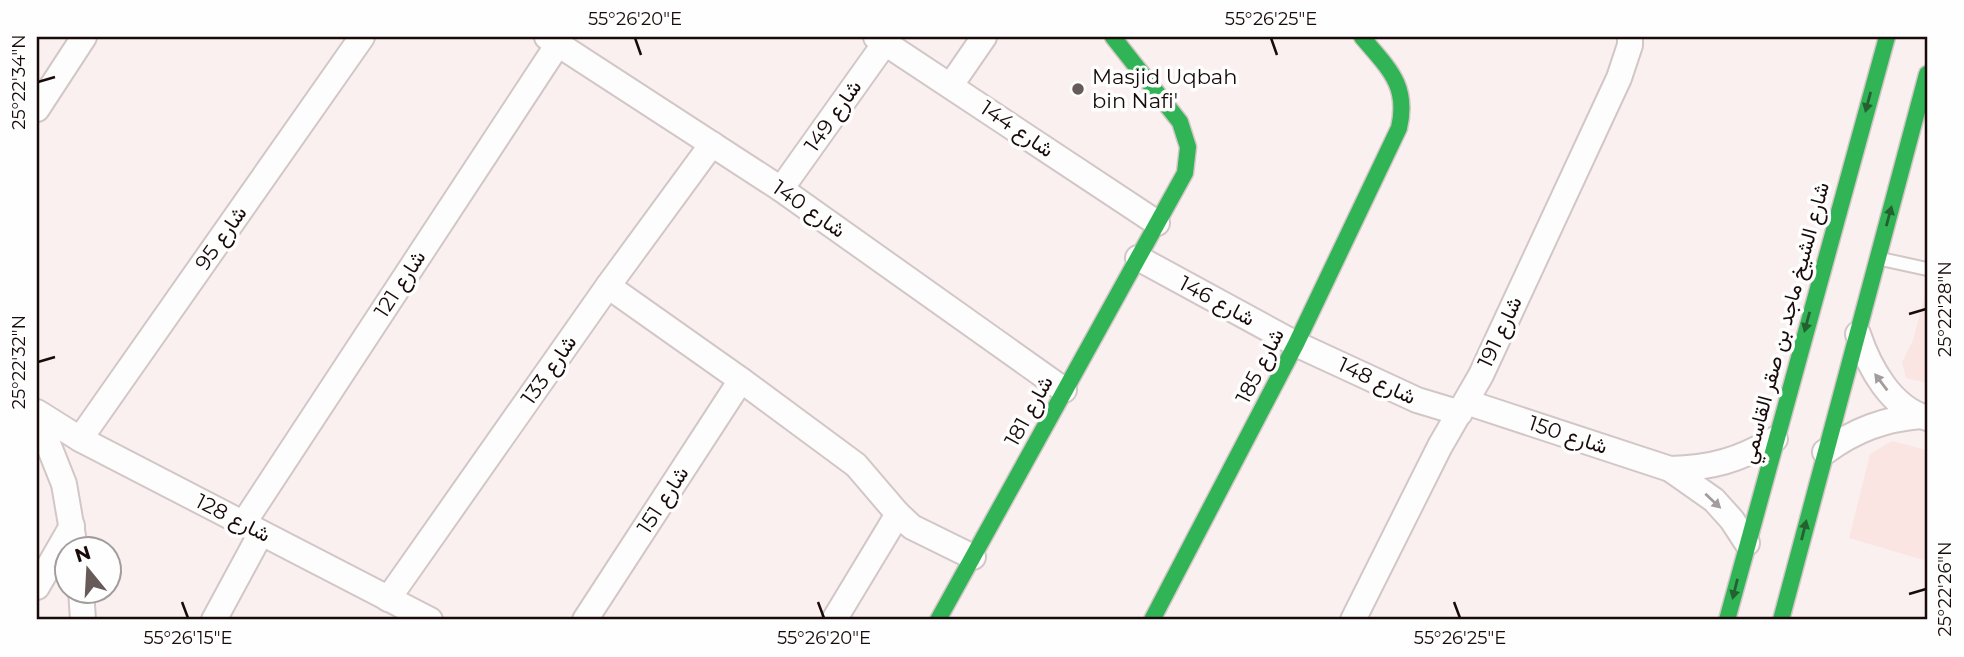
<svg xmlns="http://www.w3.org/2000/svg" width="1964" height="657" viewBox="0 0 1964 657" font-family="Montserrat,Vazirmatn,sans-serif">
  <rect width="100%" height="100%" fill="#f9f0ef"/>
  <!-- built -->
  <g fill="#fae5e3">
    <path d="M 1927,287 L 1927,383 L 1906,378 L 1902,362 L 1913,340 Z"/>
    <path d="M 1892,441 L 1927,450 L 1927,561 L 1849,538 L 1870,454 Z"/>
  </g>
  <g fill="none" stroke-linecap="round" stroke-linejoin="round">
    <!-- lane casing -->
    <g stroke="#d2c7c6" stroke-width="16">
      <path id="lane" d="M 1881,259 L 1927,269"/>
    </g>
    <!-- street casing -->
    <g stroke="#d2c7c6" stroke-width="28">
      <g id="street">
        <path d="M 547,37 L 781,189 L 1064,390"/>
        <path d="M 876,37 L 1157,223"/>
        <path d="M 951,85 L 984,37"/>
        <path d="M 37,109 L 84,37"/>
        <path d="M 781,189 L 885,43"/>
        <path d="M 1138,258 L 1296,344 L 1417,400 L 1460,413"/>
        <path d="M 608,286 L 741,380 L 856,465 L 898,514 L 912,527 L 973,557"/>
        <path d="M 1858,334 C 1869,367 1891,408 1927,418"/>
        <path d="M 1466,402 L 1670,469 L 1714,500 L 1732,520 L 1747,543"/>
        <path d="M 37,412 L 80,439 L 430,620"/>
        <path d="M 37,416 L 64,484 L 75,548"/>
        <path d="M 80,439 L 362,37"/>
        <path d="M 1825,452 C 1855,430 1884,419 1921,416"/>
        <path d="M 1670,469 C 1712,468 1739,460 1775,439"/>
        <path d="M 243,524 L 558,44"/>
        <path d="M 37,587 L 72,526"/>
        <path d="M 81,590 L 83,620"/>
        <path d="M 388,599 L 608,286 L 712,144"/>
        <path d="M 214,620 L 261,533"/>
        <path d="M 585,620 L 741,380"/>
        <path d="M 834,620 L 898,514"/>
        <path d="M 1353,620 L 1440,446 L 1481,375 L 1619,78 L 1630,45 L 1630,37"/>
      </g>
    </g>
    <!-- fast casing -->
    <g stroke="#d2c7c6" stroke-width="19">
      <g id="fast">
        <path d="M 938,620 L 1185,173 L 1188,147 L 1180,122 L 1113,37"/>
        <path d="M 1152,620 L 1296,344 L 1399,128 C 1409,85 1388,68 1362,37"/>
        <path d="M 1727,620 L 1887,37"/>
        <path d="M 1781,620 L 1927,74"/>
      </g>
    </g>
    <!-- lane -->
    <use href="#lane" stroke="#fefdfd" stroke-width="12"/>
    <!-- street -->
    <use href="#street" stroke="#fefdfd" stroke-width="24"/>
    <!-- fast -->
    <use href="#fast" stroke="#30b455" stroke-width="16"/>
  </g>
  <!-- one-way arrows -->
  <defs><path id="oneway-solid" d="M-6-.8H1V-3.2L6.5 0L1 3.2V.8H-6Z" transform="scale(1.75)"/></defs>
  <g fill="#246030">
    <use href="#oneway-solid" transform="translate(1868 102) rotate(105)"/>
    <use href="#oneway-solid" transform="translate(1889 216) rotate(-75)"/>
    <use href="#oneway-solid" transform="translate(1807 322) rotate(105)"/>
    <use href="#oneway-solid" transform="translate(1804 530) rotate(-76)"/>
    <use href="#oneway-solid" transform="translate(1735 589) rotate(104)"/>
  </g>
  <g fill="#a29c9c">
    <use href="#oneway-solid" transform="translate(1881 382) rotate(-127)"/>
    <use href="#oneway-solid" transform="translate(1713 501) rotate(43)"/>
  </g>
  <!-- ticks -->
  <path fill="none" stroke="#180b0a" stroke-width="2.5" d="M 635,38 L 641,55M 1271,38 L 1277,55M 38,82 L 55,77M 1909,314 L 1926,309M 38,362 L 55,357M 1909,594 L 1926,589M 182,602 L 188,618M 818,602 L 824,618M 1454,602 L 1460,618"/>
  <!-- markers -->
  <circle fill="#675b5a" stroke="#fefefe" stroke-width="2.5" cx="1078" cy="89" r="7"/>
  <g text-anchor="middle" stroke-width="7" stroke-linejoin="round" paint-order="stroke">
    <!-- poi labels -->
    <g font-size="21" fill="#180b0a" stroke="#fefefe" text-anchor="start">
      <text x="1092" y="84">Masjid Uqbah<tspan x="1092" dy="24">bin Nafi'</tspan></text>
    </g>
    <!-- street labels -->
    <g font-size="21" fill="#180b0a" stroke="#fefefe">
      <text transform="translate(833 116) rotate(-55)" y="7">شارع 149</text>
      <text transform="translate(1017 129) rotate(34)" y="7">شارع 144</text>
      <text transform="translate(809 209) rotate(35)" y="7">شارع 140</text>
      <text transform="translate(221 238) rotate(-55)" y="7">شارع 95</text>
      <text transform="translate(400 284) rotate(-57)" y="7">شارع 121</text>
      <text transform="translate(1217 301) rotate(28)" y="7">شارع 146</text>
      <text transform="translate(1785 323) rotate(-75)" y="7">شارع الشيخ ماجد بن صقر القاسمي</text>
      <text transform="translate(1500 332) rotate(-65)" y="7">شارع 191</text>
      <text transform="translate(1260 366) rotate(-63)" y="7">شارع 185</text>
      <text transform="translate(549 370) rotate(-55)" y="7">شارع 133</text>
      <text transform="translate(1377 381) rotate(25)" y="7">شارع 148</text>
      <text transform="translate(1029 411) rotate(-61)" y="7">شارع 181</text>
      <text transform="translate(1568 435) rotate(18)" y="7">شارع 150</text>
      <text transform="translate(663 500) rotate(-57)" y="7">شارع 151</text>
      <text transform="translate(233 518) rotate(27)" y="7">شارع 128</text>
    </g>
  </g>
  <!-- border -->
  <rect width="1964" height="657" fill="none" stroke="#fefefe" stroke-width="77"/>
  <!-- north arrow -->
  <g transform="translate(88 570) rotate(342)"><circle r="33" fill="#fefefe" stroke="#a29d9c" stroke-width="2"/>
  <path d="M0-5L12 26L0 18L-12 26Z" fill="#675b5a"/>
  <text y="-10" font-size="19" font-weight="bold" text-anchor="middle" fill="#180b0a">N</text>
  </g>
  <rect x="38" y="38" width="1888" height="580" fill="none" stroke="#180b0a" stroke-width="2.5"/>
  <g font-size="18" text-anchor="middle" fill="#180b0a">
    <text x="635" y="25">55°26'20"E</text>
    <text x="1271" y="25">55°26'25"E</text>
    <text transform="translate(19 82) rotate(-90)" y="6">25°22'34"N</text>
    <text transform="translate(1945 309) rotate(-90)" y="6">25°22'28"N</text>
    <text transform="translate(19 362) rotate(-90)" y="6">25°22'32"N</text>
    <text transform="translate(1945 589) rotate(-90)" y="6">25°22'26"N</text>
    <text x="188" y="644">55°26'15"E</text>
    <text x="824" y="644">55°26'20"E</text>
    <text x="1460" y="644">55°26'25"E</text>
  </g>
</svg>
